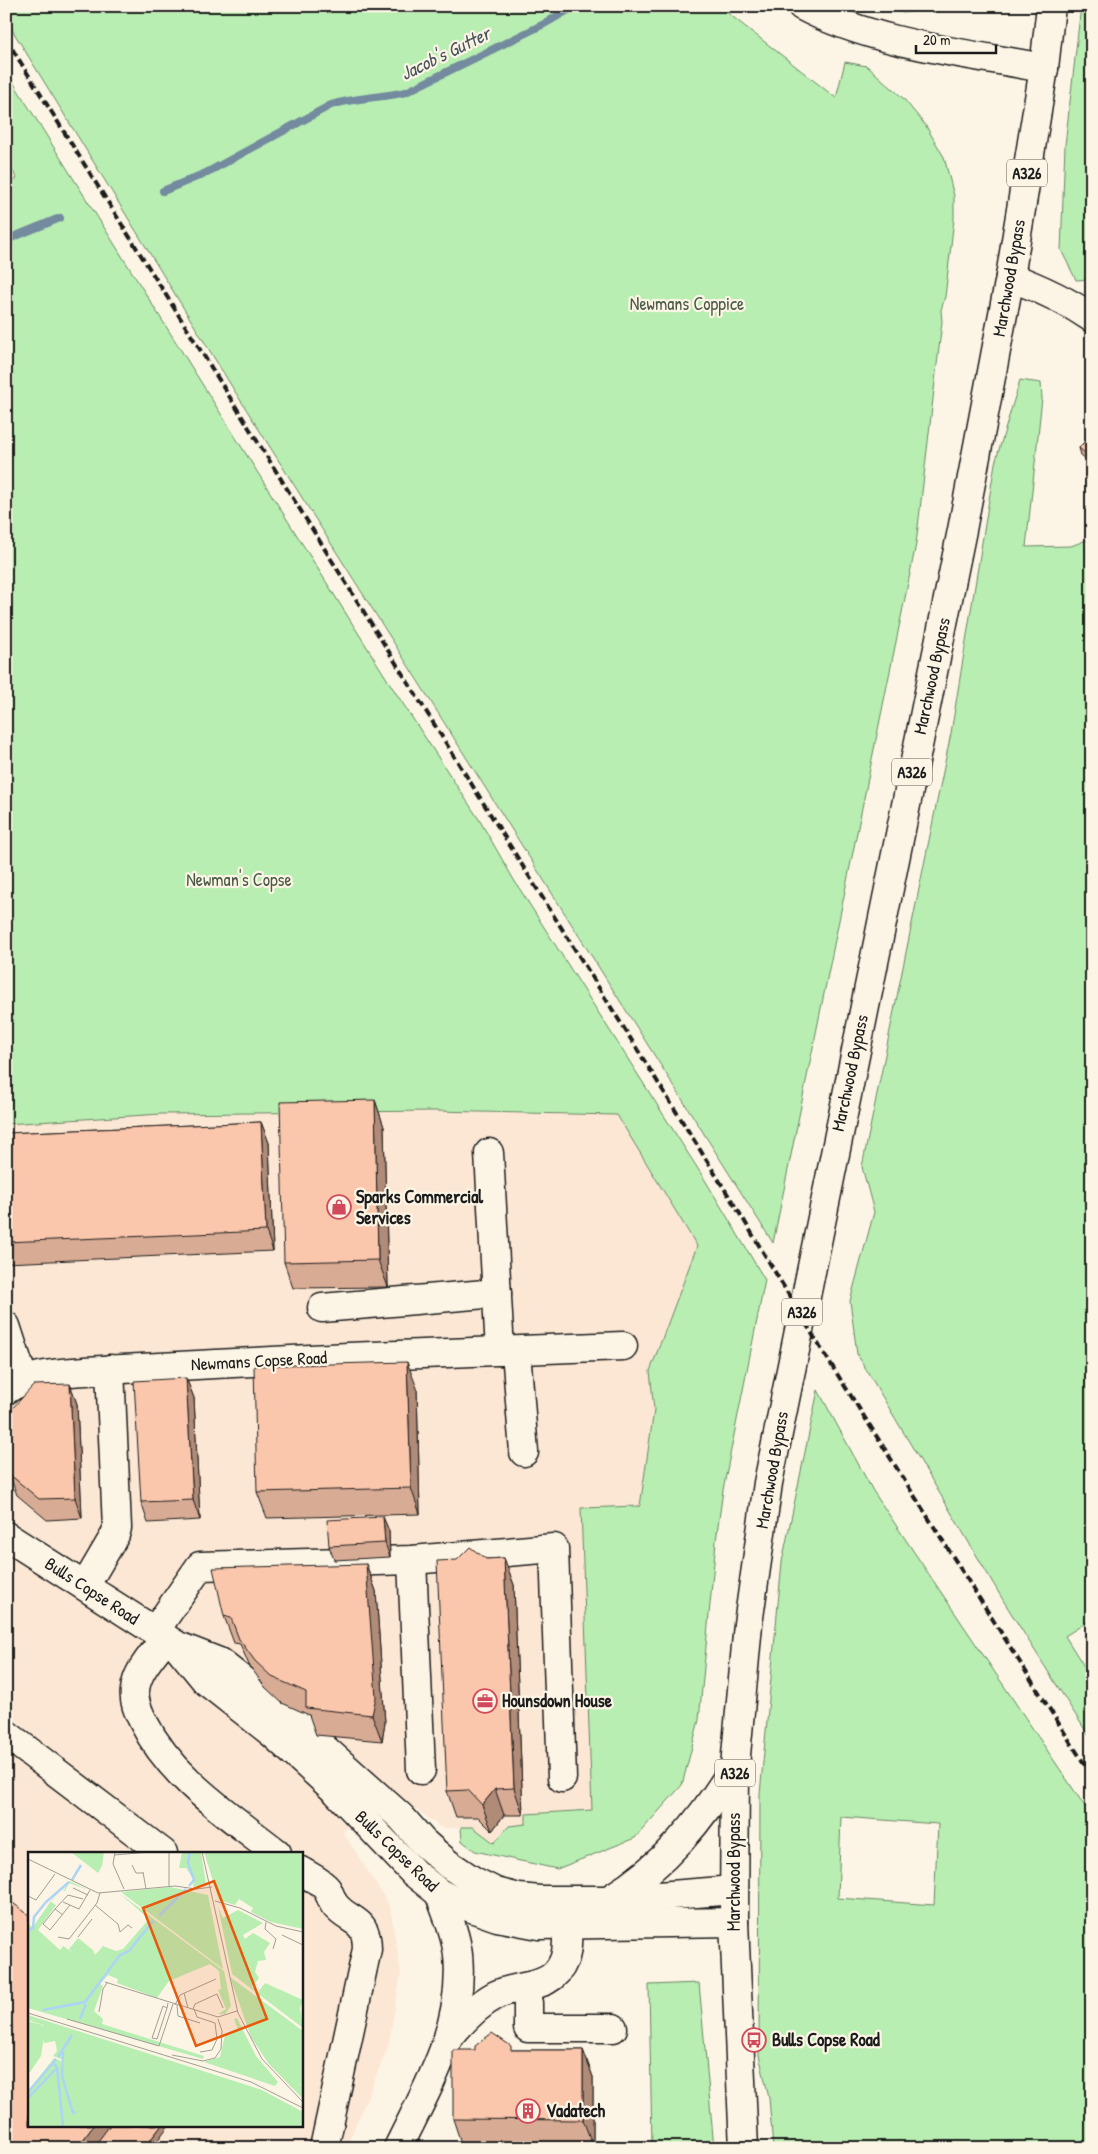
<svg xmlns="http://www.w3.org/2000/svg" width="1098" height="2154" viewBox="0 0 1098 2154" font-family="'Patrick Hand',sans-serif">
  <rect width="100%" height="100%" fill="#fcf5e5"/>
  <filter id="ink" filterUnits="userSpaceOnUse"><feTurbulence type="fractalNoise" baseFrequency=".02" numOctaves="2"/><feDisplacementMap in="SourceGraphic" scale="10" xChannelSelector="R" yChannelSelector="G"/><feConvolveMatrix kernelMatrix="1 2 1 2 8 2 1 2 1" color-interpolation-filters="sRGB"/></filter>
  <g filter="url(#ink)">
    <!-- built -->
    <g fill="#fce7d4" fill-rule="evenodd">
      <path d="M 6,139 L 27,174 L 6,185 Z"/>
      <path d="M 434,1111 L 618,1115 L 697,1246 L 650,1371 L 654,1410 L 640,1507 L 581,1508 L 592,1810 L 526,1814 L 526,1824 L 509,1826 L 494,1843 L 473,1827 L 441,1828 L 391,1790 L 343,1832 L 390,1906 L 401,1973 L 388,2048 L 346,2148 L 6,2148 L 6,1124 L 161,1114 ZM 29,1853 L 301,1853 L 301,2125 L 29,2125 Z"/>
    </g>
    <!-- green -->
    <g fill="#b8eeb1" stroke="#6a8566" fill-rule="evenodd">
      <path d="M 6,6 L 719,6 L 836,98 L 845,62 L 867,66 L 903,98 L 926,126 L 944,157 L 954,196 L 954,219 L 945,297 L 941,310 L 942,322 L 916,544 L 773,1243 L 234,390 L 6,20 Z"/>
      <path d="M 884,6 L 964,6 L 903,13 Z"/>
      <path d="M 1081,6 L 1092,6 L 1092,279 L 1076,280 L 1061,250 L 1065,145 Z"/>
      <path d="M 6,71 L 392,687 L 480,821 L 514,880 L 705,1180 L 765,1280 L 723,1490 L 716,1541 L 699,1720 L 682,1785 L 635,1838 L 557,1869 L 475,1851 L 462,1841 L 461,1827 L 473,1827 L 494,1843 L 509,1826 L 526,1824 L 526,1814 L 592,1810 L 581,1508 L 640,1506 L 654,1410 L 650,1371 L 697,1246 L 617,1115 L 434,1111 L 161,1114 L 6,1124 L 6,185 L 17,179 L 6,159 Z"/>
      <path d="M 1020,380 L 1041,383 L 1042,398 L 1026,547 L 1071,546 L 1092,538 L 1092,1619 L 1065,1636 L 1092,1679 L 1092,1741 L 1006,1605 L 857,1354 L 850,1301 L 874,1212 L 862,1167 L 951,733 L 995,463 Z"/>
      <path d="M 818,1390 L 873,1491 L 1092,1817 L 1092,2148 L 773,2148 L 769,2098 L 759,2055 L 760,1794 L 782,1562 ZM 841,1817 L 938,1824 L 934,1905 L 838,1898 Z"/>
      <path d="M 699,1983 L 714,2148 L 652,2148 L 649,1985 Z"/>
    </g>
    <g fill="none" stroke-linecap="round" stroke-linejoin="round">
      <!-- stream -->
      <g stroke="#738a9f" stroke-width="8">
        <path d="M 163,191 L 206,173 L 331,105 C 355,97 381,98 406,92 L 544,24 L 575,6"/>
        <path d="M 6,240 L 60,218"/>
      </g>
      <!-- minor casing -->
      <g stroke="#1c1c1c" stroke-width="31">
        <g id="minor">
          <path d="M 802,6 C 874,44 965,53 1044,68"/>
          <path d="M 1010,277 C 1040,288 1066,300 1092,318"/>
          <path d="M 489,1153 L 500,1351"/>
          <path d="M 322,1308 L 497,1293"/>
          <path d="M 6,1326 L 24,1381"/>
          <path d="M 516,1351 L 524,1452"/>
          <path d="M 6,1390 C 29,1374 58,1373 85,1371 L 348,1357 L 623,1346"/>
          <path d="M 6,1536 L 178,1646 L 219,1662 L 289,1717 L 401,1817 L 423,1842 L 448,1864 L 472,1880 L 496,1892 L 519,1898 L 540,1900 L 608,1900 L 734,1890"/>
          <path d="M 412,1560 L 421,1770"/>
          <path d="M 85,1586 L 115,1535 L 117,1528 L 110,1369"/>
          <path d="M 155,1631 L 200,1566 L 412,1560 L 554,1548 L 562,1778"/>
          <path d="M 165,1638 C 154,1654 137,1670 135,1690 C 133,1702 139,1713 144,1723 C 172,1779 229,1815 277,1853"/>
          <path d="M 179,1648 L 206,1681 L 272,1733 L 337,1792 L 414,1873 L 439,1893 L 463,1905 L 497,1917 L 539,1925 L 734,1922"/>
          <path d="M 6,1734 L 163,1853"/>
          <path d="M 301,1871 C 309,1876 322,1882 327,1889 C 330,1894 331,1899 334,1904 C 349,1924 367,1916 367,1949 L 324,2148"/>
          <path d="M 610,1899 C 665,1865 701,1821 735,1766"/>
          <path d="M 524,1988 L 528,2003 L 528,2028 L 613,2028"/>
          <path d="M 450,2036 C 463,2020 477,2005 496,1995 C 520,1983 552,1991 564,1960 C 570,1945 566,1923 565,1906"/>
        </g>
      </g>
      <!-- major casing -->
      <g stroke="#1c1c1c" stroke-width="31">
        <g id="major">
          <path d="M 398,2148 C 428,2086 465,2026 458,1955 C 456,1934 446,1912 439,1893"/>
          <path d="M 744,2148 L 734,1922 L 735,1766 L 748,1624 L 768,1483 L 962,530 L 1010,277 L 1044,68 L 1051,6"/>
        </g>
      </g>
      <!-- minor -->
      <use href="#minor" stroke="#fcf5e5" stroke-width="28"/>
      <!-- major -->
      <use href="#major" stroke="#fcf5e5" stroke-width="28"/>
      <!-- rail -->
      <path stroke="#1c1c1c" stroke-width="4" stroke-dasharray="8 4" stroke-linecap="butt" d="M 6,39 L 742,1217 L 820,1347 L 1092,1776"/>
    </g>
    <!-- wall -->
    <g fill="#d8ab94" stroke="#1c1c1c">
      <path d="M 1092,433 L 1092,464 L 1081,455 L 1079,448 Z"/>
      <path d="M 375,1100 L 384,1127 L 388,1287 L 293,1288 L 284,1262 Z"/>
      <path d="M 261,1122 L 269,1143 L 273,1251 L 6,1263 L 6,1133 Z"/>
      <path d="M 186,1378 L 194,1398 L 200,1520 L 148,1523 L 141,1502 Z"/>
      <path d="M 70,1384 L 77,1404 L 82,1518 L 47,1520 L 17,1495 L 9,1474 Z"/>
      <path d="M 417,1388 L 420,1514 L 267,1518 L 257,1492 Z"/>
      <path d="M 383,1517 L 389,1531 L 390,1557 L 334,1560 L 329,1546 Z"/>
      <path d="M 504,1558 L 514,1585 L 523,1815 L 504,1815 L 492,1831 L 478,1817 L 456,1817 L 447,1791 L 486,1559 Z"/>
      <path d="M 366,1564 L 376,1591 L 385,1723 L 382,1741 L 316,1735 L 309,1715 L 282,1703 L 265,1687 L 249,1665 L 240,1644 L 234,1643 L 224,1616 Z"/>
      <path d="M 512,2050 L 583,2050 L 593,2077 L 593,2146 L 462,2146 L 453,2119 Z"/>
    </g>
    <!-- shaded-wall -->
    <g fill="#b08b78" stroke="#1c1c1c">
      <path d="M 375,1100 L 384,1127 L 388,1287 L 378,1260 Z"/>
      <path d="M 261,1122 L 269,1143 L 273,1251 L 266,1231 Z"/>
      <path d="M 407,1362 L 417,1388 L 420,1514 L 411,1488 Z"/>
      <path d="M 186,1378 L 194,1398 L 200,1520 L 193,1500 Z"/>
      <path d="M 70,1384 L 77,1404 L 82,1518 L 75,1498 Z"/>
      <path d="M 383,1517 L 389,1531 L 390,1557 L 385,1543 Z"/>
      <path d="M 504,1558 L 514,1585 L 523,1815 L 514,1788 Z"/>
      <path d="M 366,1564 L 376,1591 L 385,1723 L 382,1741 L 372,1715 Z"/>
      <path d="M 495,1789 L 504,1815 L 492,1831 L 482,1805 Z"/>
      <path d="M 583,2050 L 593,2077 L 593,2146 L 583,2120 Z"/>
      <path d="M 94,2125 L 118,2125 L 100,2148 L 77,2148 Z"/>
      <path d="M 162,2125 L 169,2125 L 152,2148 L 144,2148 Z"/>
    </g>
    <!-- building -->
    <g fill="#fbc7ac" stroke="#1c1c1c">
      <path d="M 1092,433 L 1092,459 L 1079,448 Z"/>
      <path d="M 375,1100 L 378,1260 L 284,1262 L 280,1102 Z"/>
      <path d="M 261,1122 L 266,1231 L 6,1242 L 6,1133 Z"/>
      <path d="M 407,1362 L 411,1488 L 257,1492 L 254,1366 Z"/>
      <path d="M 186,1378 L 193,1500 L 141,1502 L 134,1381 Z"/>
      <path d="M 70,1384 L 75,1498 L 39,1499 L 9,1474 L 7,1414 L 34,1385 Z"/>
      <path d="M 383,1517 L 385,1543 L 329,1546 L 327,1520 Z"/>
      <path d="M 470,1547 L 486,1559 L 504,1558 L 514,1788 L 495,1789 L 482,1805 L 468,1790 L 447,1791 L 437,1561 L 457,1560 Z"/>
      <path d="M 366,1564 L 376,1697 L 372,1715 L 306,1708 L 306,1692 L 272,1677 L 255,1661 L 239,1639 L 231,1618 L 224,1616 L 213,1568 Z"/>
      <path d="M 6,1898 L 29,1915 L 29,2125 L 94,2125 L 77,2148 L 6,2148 Z"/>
      <path d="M 492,2033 L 511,2046 L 511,2050 L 583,2050 L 583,2120 L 453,2119 L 453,2050 L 475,2050 L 475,2046 Z"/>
      <path d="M 110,2125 L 162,2125 L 144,2148 L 93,2148 Z"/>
    </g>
  </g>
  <!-- icons -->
  <defs>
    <g id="shop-ring" transform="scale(1.25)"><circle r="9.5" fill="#fcf5e5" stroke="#d1495b" stroke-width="1.5"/><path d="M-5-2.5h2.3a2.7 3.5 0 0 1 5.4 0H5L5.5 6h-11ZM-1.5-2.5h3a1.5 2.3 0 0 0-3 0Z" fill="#d1495b"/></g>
    <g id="office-ring" transform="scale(1.25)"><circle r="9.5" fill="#fcf5e5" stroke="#d1495b" stroke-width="1.5"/><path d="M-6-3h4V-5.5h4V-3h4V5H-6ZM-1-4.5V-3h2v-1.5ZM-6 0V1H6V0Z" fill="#d1495b"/></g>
    <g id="bus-ring" transform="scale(1.25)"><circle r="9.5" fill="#fcf5e5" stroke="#d1495b" stroke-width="1.5"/><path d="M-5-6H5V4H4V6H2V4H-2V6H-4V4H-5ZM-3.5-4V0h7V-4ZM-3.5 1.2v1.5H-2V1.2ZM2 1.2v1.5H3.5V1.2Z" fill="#d1495b"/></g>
    <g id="building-ring" transform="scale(1.25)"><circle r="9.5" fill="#fcf5e5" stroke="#d1495b" stroke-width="1.5"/><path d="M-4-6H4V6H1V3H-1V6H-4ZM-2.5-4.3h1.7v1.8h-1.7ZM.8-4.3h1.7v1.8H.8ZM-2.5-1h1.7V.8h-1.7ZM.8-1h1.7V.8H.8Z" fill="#d1495b"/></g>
  </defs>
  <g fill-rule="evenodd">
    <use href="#shop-ring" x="339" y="1207"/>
    <use href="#office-ring" x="485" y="1701"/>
    <use href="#bus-ring" x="754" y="2040"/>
    <use href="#building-ring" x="528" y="2111"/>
  </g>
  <g text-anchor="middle" stroke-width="4.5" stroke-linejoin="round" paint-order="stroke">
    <!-- shield labels -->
    <g fill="#fcf5e5" stroke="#5f5d58" stroke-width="1">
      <rect x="1007" y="159.5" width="40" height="27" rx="4"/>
      <rect x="892" y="758.5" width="40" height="27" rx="4"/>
      <rect x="782" y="1298.5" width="40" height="27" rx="4"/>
      <rect x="715" y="1759.5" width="40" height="27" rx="4"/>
    </g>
    <g font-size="16" font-weight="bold" fill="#1c1c1c">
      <text x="1027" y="179">A326</text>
      <text x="912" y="778">A326</text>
      <text x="802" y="1318">A326</text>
      <text x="735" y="1779">A326</text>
    </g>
    <!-- street labels -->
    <g font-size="18" fill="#1c1c1c" stroke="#fcf5e5">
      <text transform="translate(1009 278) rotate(-80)" y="6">Marchwood Bypass</text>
      <text transform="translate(932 676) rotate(-78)" y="6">Marchwood Bypass</text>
      <text transform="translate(850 1073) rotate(-78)" y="6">Marchwood Bypass</text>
      <text transform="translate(259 1361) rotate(-3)" y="6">Newmans Copse Road</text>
      <text transform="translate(772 1470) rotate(-80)" y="6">Marchwood Bypass</text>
      <text transform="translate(92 1591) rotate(33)" y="6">Bulls Copse Road</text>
      <text transform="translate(397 1851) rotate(44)" y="6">Bulls Copse Road</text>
      <text transform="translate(734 1872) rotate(-90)" y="6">Marchwood Bypass</text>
    </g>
    <!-- park labels -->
    <g font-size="18" fill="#4b5b49" stroke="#fcf5e5">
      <text x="687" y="310">Newmans Coppice</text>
      <text x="239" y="886">Newman's Copse</text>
    </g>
    <!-- poi labels -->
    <g font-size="18" font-weight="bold" fill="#1c1c1c" stroke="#fcf5e5" text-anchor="start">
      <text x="356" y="1203">Sparks Commercial<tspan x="356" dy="21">Services</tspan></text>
      <text x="502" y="1707">Hounsdown House</text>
      <text x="772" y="2046">Bulls Copse Road</text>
      <text x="546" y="2117">Vadatech</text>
    </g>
    <!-- water labels -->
    <g font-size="19" font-style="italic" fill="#48535e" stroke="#fcf5e5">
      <text transform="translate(445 53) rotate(-26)" y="7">Jacob's Gutter</text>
    </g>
  </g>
  <!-- overview -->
  <g transform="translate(28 1852)">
    <rect width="275" height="275" fill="#fcf5e5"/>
    <path d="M 43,0 L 76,0 L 74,14 L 70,21 ZM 154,0 L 173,0 L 178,32 L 165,35 L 166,28 L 158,16 L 151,16 ZM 176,0 L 275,0 L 275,77 L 243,70 L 223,60 L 225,56 L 211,47 L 207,53 L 191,48 ZM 41,29 L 61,38 L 41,31 L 37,39 L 32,37 L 23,50 L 28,53 L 10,78 L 32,98 L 35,94 L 44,100 L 41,97 L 50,86 L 65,98 L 67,103 L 75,94 L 88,99 L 95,97 L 121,67 L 91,41 L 196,119 L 203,154 L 197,162 L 190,162 L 198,157 L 190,138 L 193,137 L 191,119 L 182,112 L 141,129 L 129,146 L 89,131 L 90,127 L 80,123 L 72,132 L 75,134 L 66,159 L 75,167 L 74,172 L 176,204 L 175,207 L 0,156 L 0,72 L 5,75 L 32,36 L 36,38 ZM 142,35 L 180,43 L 195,117 L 93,40 ZM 190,55 L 195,66 L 210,58 L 235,71 L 215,83 L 217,87 L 225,81 L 242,91 L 236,100 L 238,108 L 230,109 L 227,120 L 231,126 L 224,135 L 230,140 L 237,131 L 275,148 L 272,156 L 275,176 L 204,122 ZM 202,125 L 275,179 L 275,234 L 270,231 L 275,235 L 275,247 L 240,211 L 223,185 ZM 0,163 L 234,238 L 275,260 L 275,274 L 0,275 L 0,239 L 26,206 L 33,209 L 34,224 L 36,208 L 25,204 L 29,199 L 27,189 L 16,191 L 15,173 L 0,168 ZM 209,166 L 228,204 L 250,230 L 247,234 L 176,210 L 192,205 L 197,183 L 210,178 L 206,167 ZM 0,169 L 14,173 L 17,179 L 13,204 L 0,223 Z" fill="#b8eeb1"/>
    <path fill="none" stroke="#add4f7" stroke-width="2.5" d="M 44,28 L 53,13M 161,34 L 166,28 L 160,11 L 162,0M 131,64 L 158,37M 0,79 L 5,76 L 6,65 L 18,50 L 41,30M 15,158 L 57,150 L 92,103 L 101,99 L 125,69M 52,167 L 58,152M 35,200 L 34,224 L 45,261 L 48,260M 30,205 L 44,183M 28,207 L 25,211 L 29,215 L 35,275M 0,240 L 24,212M 0,246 L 28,217"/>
    <path fill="none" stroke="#a29e95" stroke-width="1" d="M 87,0 L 85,12 L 96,37M 174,0 L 210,161 L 234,207 L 275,250M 86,3 L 122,0M 0,7 L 70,41 L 147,34 L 168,37 L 184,35M 104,13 L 108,21 L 115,21M 115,20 L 118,37M 141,34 L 141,0M 45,36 L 60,43M 0,44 L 8,48 L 27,22M 187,49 L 212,56 L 248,74 L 275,80M 35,50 L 51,57 L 62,38M 67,53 L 90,72 L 92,80 L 100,73 L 104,76M 27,57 L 15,72 L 22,78 L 42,53M 35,63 L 27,57 L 40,43 L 55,47M 238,70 L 237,77 L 248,87 L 245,97M 254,83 L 275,93M 30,85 L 41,87 L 69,51 L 72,41M 50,85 L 64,67M 77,130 L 190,165 L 209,159M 156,141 L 160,156M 147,153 L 152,143 L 188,127M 149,153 L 150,164 L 172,171M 165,157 L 167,152 L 189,142 L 195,156M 166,157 L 169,165 L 187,171 L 189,187 L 184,198 L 172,200M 71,160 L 75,137 L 79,131M 0,161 L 223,230 L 275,256M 39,167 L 131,194 L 145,152M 124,186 L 135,154 L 139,156 L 140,151M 124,186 L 129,187 L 139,156M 144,203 L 175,209 L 187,206 L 193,197 L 194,179 L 190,167"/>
    <path fill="#e8590c" fill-opacity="0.15" stroke="#e8590c" stroke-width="2.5" d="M 186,29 L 239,167 L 168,194 L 115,56 Z"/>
    <rect width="275" height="275" fill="none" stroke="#1c1c1c" stroke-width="2.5"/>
  </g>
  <!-- margin -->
  <rect width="1098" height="2154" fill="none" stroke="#fcf5e5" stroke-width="25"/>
  <rect x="12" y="12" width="1073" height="2129" fill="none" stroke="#1c1c1c" stroke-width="2" filter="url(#ink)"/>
  <!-- scale -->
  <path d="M916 45v8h80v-8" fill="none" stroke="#1c1c1c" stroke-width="2.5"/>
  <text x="923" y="45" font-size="15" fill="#1c1c1c" stroke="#fcf5e5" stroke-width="4" paint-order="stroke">20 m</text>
</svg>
